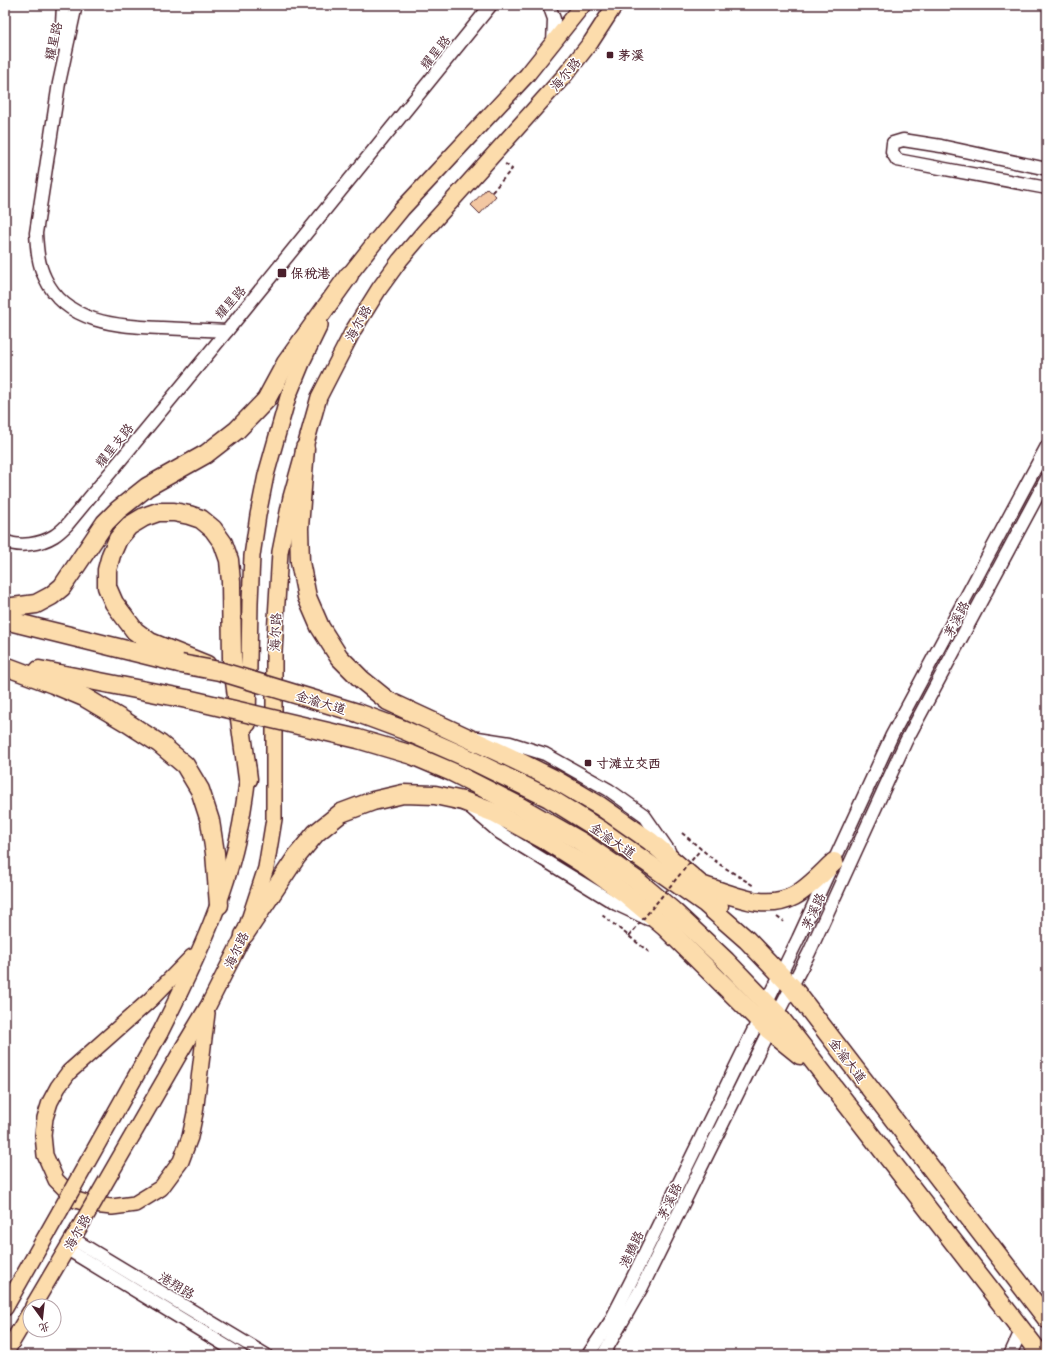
<svg xmlns="http://www.w3.org/2000/svg" width="1052" height="1360" viewBox="0 0 1052 1360" font-family="Pangolin,'LXGW WenKai TC',sans-serif">
  <rect width="100%" height="100%" fill="#fff"/>
  <filter id="ink" filterUnits="userSpaceOnUse"><feTurbulence type="fractalNoise" baseFrequency=".025" numOctaves="2"/><feDisplacementMap in="SourceGraphic" scale="8" xChannelSelector="R" yChannelSelector="G"/><feConvolveMatrix kernelMatrix="1 2 1 2 8 2 1 2 1" color-interpolation-filters="sRGB"/></filter>
  <g filter="url(#ink)">
    <!-- building -->
    <path fill="#f3c7a2" stroke="#4a1f2b" d="M 487,188 L 496,196 L 480,214 L 471,205 Z"/>
    <g fill="none" stroke-linecap="round" stroke-linejoin="round">
      <!-- minor casing -->
      <g stroke="#4a1f2b" stroke-width="15">
        <g id="minor">
          <path d="M 76,5 L 59,83 L 36,233 C 37,249 38,264 45,278 C 66,324 119,326 162,328 C 184,329 205,330 227,331 L 491,5"/>
          <path d="M 549,5 L 554,19 L 553,44"/>
          <path d="M 61,44 L 63,5"/>
          <path d="M 1047,169 L 941,146 L 903,140 L 893,143 L 892,152 L 897,160 L 1047,188"/>
          <path d="M 5,541 C 19,548 41,544 54,536 C 59,533 63,529 67,525 L 227,331"/>
          <path d="M 478,738 L 510,743 L 545,754 L 609,790 L 644,815 L 669,851"/>
          <path d="M 471,808 L 500,833 L 616,904 L 648,919"/>
          <path d="M 73,1239 L 266,1355"/>
          <path d="M 67,1249 L 241,1355"/>
          <path d="M 588,1355 L 610,1322 L 631,1281 L 798,939 L 892,735 L 1047,446"/>
          <path d="M 603,1355 L 642,1287 L 769,1030 L 809,953 L 906,741 L 1047,478"/>
          <path d="M 1010,1355 L 1021,1331"/>
        </g>
      </g>
      <!-- major casing -->
      <g stroke="#4a1f2b" stroke-width="18">
        <g id="major">
          <path d="M 343,285 L 349,275 L 375,242 L 402,209 L 527,75 L 583,5"/>
          <path d="M 248,724 L 250,602 L 252,556 L 258,515 L 266,475 L 288,397 L 304,358 L 320,325"/>
          <path d="M 192,957 L 150,1000 L 69,1072 L 58,1087 L 50,1102 L 45,1118 L 43,1135 L 45,1155 L 56,1180 L 76,1200 L 93,1205 L 112,1207 L 135,1204 L 161,1188 L 181,1161 L 190,1137 L 195,1113 L 207,1013"/>
          <path d="M 160,1033 C 196,961 231,890 243,810 C 245,796 248,782 248,768"/>
          <path d="M 184,1046 L 208,1006 L 244,935 L 266,868 L 274,819 L 274,652 L 280,552 L 291,497 L 319,397 L 354,329 L 379,289 L 400,260 L 423,233 L 565,75 L 591,42 L 615,5"/>
          <path d="M 33,1306 L 82,1223"/>
          <path d="M 5,1308 L 60,1211"/>
          <path d="M 5,1354 L 30,1312"/>
        </g>
      </g>
      <!-- highway casing -->
      <g stroke="#4a1f2b" stroke-width="21">
        <g id="highway">
          <path d="M 305,448 L 299,528 L 300,562 L 307,597 L 320,627 L 339,657 L 362,680 L 388,701 L 509,757 L 554,779 L 600,806 L 650,841 L 701,885 L 719,906"/>
          <path d="M 5,608 L 36,604 L 51,596 L 62,587 L 105,523 L 118,510 L 147,487 L 206,454 L 237,430 L 266,400 L 286,363 L 349,275"/>
          <path d="M 5,620 L 179,663"/>
          <path d="M 207,665 L 150,642 L 135,631 L 114,603 L 107,587 L 107,570 L 111,555 L 118,539 L 129,526 L 144,517 L 158,512 L 174,512 L 189,515 L 201,519 L 213,529 L 223,543 L 229,560 L 231,582 L 232,659 L 248,779"/>
          <path d="M 5,666 L 53,684 L 84,697 L 126,722 L 160,744 L 185,765 L 200,790 L 210,821 L 215,853 L 219,905"/>
          <path d="M 39,670 L 187,699"/>
          <path d="M 358,713 L 404,730 L 461,755 L 549,798 L 602,831 L 706,904 L 747,940 L 792,987 L 1047,1319"/>
          <path d="M 358,739 L 412,755 L 452,772 L 517,805 L 580,841 L 636,880 L 673,911 L 726,961 L 777,1014 L 1041,1355"/>
          <path d="M 701,885 C 731,894 764,912 794,896 C 809,888 822,873 834,862"/>
          <path d="M 244,935 L 297,856 L 316,833 L 341,813 L 373,801 L 403,794 L 435,795 L 463,801 L 495,813 L 545,840 L 588,867 L 627,895 L 665,927 L 769,1030 L 800,1055"/>
        </g>
      </g>
      <!-- path -->
      <g stroke="#4a1f2b" stroke-width="2" stroke-dasharray="4 3" stroke-linecap="butt">
        <path d="M 492,192 L 512,169 L 504,163"/>
        <path d="M 682,833 L 719,864 L 754,886"/>
        <path d="M 602,915 L 649,952"/>
        <path d="M 777,917 L 784,922"/>
      </g>
      <!-- minor -->
      <use href="#minor" stroke="#fff" stroke-width="12"/>
      <!-- major -->
      <use href="#major" stroke="#fcdcac" stroke-width="15"/>
      <!-- highway -->
      <use href="#highway" stroke="#fcdcac" stroke-width="18"/>
      <!-- major-bridge casing -->
      <g stroke="#4a1f2b" stroke-width="18" stroke-linecap="butt">
        <g id="major-bridge">
          <path d="M 60,1211 L 160,1033"/>
          <path d="M 82,1223 L 184,1046"/>
        </g>
      </g>
      <!-- highway-bridge casing -->
      <g stroke="#4a1f2b" stroke-width="21" stroke-linecap="butt">
        <g id="highway-bridge">
          <path d="M 181,664 L 219,671 L 358,713"/>
          <path d="M 187,699 L 358,739"/>
        </g>
      </g>
      <!-- path-bridge -->
      <path stroke="#4a1f2b" stroke-width="2" stroke-dasharray="4 3" stroke-linecap="butt" d="M 629,936 L 701,849"/>
      <!-- major-bridge -->
      <use href="#major-bridge" stroke="#fcdcac" stroke-width="15"/>
      <!-- highway-bridge -->
      <use href="#highway-bridge" stroke="#fcdcac" stroke-width="18"/>
    </g>
  </g>
  <!-- markers -->
  <g fill="#4a1f2b" stroke="#fff" stroke-width="1.5">
    <rect x="606" y="51" width="8" height="8" rx="2"/>
    <rect x="277" y="268" width="10" height="10" rx="2"/>
    <rect x="584" y="759" width="8" height="8" rx="2"/>
  </g>
  <g text-anchor="middle" stroke-width="3" stroke-linejoin="round" paint-order="stroke">
    <!-- street labels -->
    <g font-size="13" fill="#4a1f2b" stroke="#fff">
      <text transform="translate(53 41) rotate(-78)" y="5">耀星路</text>
      <text transform="translate(435 52) rotate(-51)" y="5">耀星路</text>
      <text transform="translate(565 74) rotate(-50)" y="5">海尔路</text>
      <text transform="translate(230 302) rotate(-48)" y="5">耀星路</text>
      <text transform="translate(358 323) rotate(-60)" y="5">海尔路</text>
      <text transform="translate(114 445) rotate(-51)" y="5">耀星支路</text>
      <text transform="translate(956 619) rotate(-62)" y="5">茅溪路</text>
      <text transform="translate(275 632) rotate(-88)" y="5">海尔路</text>
      <text transform="translate(321 702) rotate(17)" y="5">金渝大道</text>
      <text transform="translate(613 840) rotate(34)" y="5">金渝大道</text>
      <text transform="translate(813 911) rotate(-65)" y="5">茅溪路</text>
      <text transform="translate(236 950) rotate(-64)" y="5">海尔路</text>
      <text transform="translate(848 1060) rotate(53)" y="5">金渝大道</text>
      <text transform="translate(669 1201) rotate(-64)" y="5">茅溪路</text>
      <text transform="translate(77 1232) rotate(-60)" y="5">海尔路</text>
      <text transform="translate(631 1249) rotate(-64)" y="5">港腾路</text>
      <text transform="translate(177 1285) rotate(31)" y="5">港翔路</text>
    </g>
    <!-- poi labels -->
    <g font-size="13" font-weight="bold" fill="#4a1f2b" stroke="#fff" text-anchor="start">
      <text x="618" y="60">茅溪</text>
      <text x="291" y="278">保税港</text>
      <text x="596" y="768">寸滩立交西</text>
    </g>
  </g>
  <!-- margin -->
  <rect width="1052" height="1360" fill="none" stroke="#fff" stroke-width="20"/>
  <rect x="10" y="10" width="1032" height="1340" fill="none" stroke="#4a1f2b" stroke-width="1.5" filter="url(#ink)"/>
  <!-- north arrow -->
  <g transform="translate(42 1318) rotate(165)"><circle r="19" fill="#ffffff" stroke="#b7a5aa"/>
  <path d="M0-3L7 15L0 10L-7 15Z" fill="#4a1f2b"/>
  <text y="-6" font-size="11" font-weight="bold" text-anchor="middle" fill="#4a1f2b">北</text>
  </g>
</svg>
